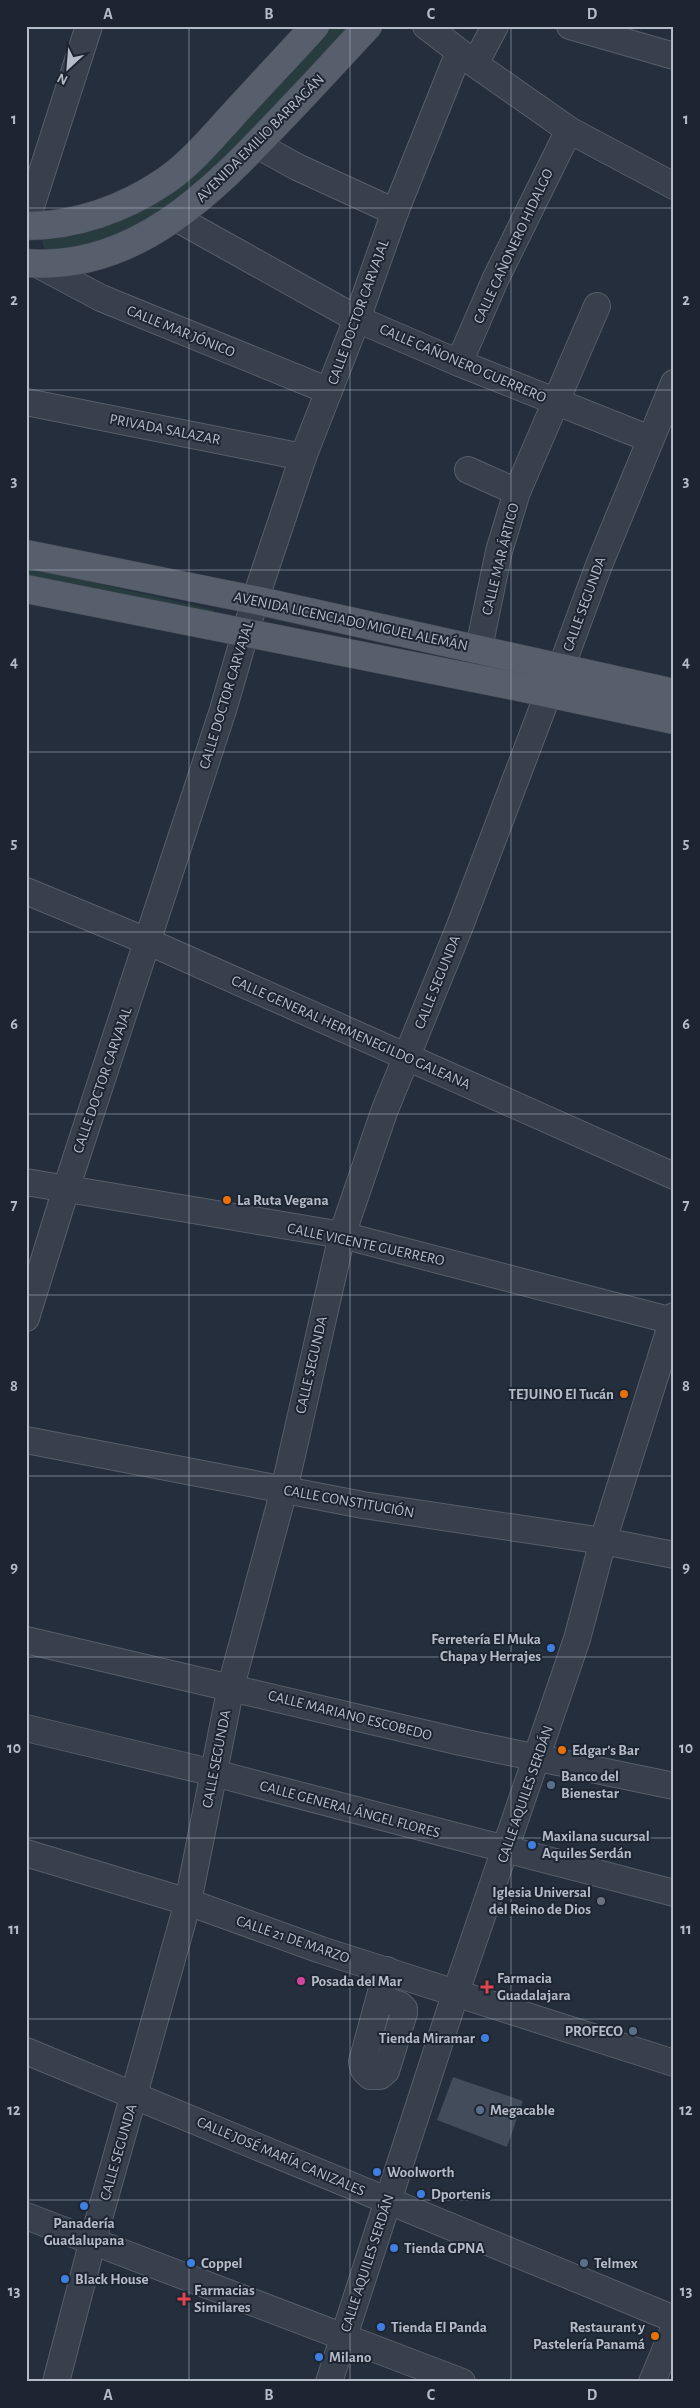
<svg xmlns="http://www.w3.org/2000/svg" width="700" height="2408" viewBox="0 0 700 2408" font-family="'Alegreya Sans',sans-serif">
  <rect width="100%" height="100%" fill="#252e3c"/>
  <!-- green -->
  <g fill="#283c3f">
    <path d="M 327,26 L 362,26 L 196,194 L 119,241 L 45,252 L 42,241 L 150,202 Z"/>
    <path d="M 26,567 L 214,610 L 214,622 L 26,580 Z"/>
  </g>
  <!-- building -->
  <path fill="#424c5b" d="M 453,2077 L 523,2101 L 507,2147 L 437,2120 Z"/>
  <g fill="none" stroke-linecap="round" stroke-linejoin="round">
    <!-- minor casing -->
    <g stroke="#575e6b" stroke-width="28">
      <g id="minor">
        <path d="M 426,26 L 475,64 L 569,130 L 674,186"/>
        <path d="M 570,26 L 674,56"/>
        <path d="M 475,64 L 495,26"/>
        <path d="M 257,145 L 297,167 L 395,212"/>
        <path d="M 176,218 L 357,319 L 459,363 L 650,439"/>
        <path d="M 26,222 L 89,26"/>
        <path d="M 37,264 L 101,298 L 329,391"/>
        <path d="M 459,363 L 495,280 L 569,130"/>
        <path d="M 26,402 L 303,457"/>
        <path d="M 468,470 L 517,492"/>
        <path d="M 479,648 L 499,551 L 517,492 L 597,306"/>
        <path d="M 26,891 L 149,942 L 674,1176"/>
        <path d="M 26,1182 L 342,1235 L 673,1321"/>
        <path d="M 26,1318 L 66,1189 L 223,710 L 255,600 L 303,457 L 357,319 L 395,212 L 459,52"/>
        <path d="M 26,1440 L 363,1505 L 603,1541 L 674,1555"/>
        <path d="M 26,1640 L 461,1742 L 674,1786"/>
        <path d="M 26,1728 L 214,1773 L 674,1893"/>
        <path d="M 26,1853 L 188,1902 L 321,1950 L 674,2063"/>
        <path d="M 380,1999 L 400,2005 L 404,2009 L 404,2013 L 386,2071 L 380,2076 L 370,2076 L 364,2070 L 362,2062 L 387,1970"/>
        <path d="M 26,2051 L 674,2319"/>
        <path d="M 26,2216 L 462,2382"/>
        <path d="M 56,2382 L 93,2240 L 188,1902 L 231,1686 L 284,1490 L 342,1235 L 384,1112 L 458,931 L 548,694 L 561,668 L 599,565 L 674,383"/>
        <path d="M 329,2382 L 456,1992 L 577,1639 L 603,1541 L 674,1316"/>
        <path d="M 652,2382 L 674,2329"/>
      </g>
    </g>
    <!-- major casing -->
    <g stroke="#424956" stroke-width="29">
      <g id="major">
        <path d="M 26,226 C 75,226 124,209 165,181 C 190,164 210,140 230,118 C 258,87 287,57 315,26"/>
        <path d="M 26,263 C 134,272 212,192 280,120 C 310,89 339,57 368,26"/>
        <path d="M 26,554 L 255,600 L 674,693"/>
        <path d="M 26,589 L 519,687 L 674,720"/>
      </g>
    </g>
    <!-- minor -->
    <use href="#minor" stroke="#39404d" stroke-width="26"/>
    <!-- major -->
    <use href="#major" stroke="#575f6d" stroke-width="28"/>
  </g>
  <!-- grid -->
  <path fill="none" stroke="#b5bbc8" stroke-width="1" stroke-opacity="0.55" d="M 189,26 L 189,2382M 350,26 L 350,2382M 511,26 L 511,2382M 26,208 L 674,208M 26,390 L 674,390M 26,570 L 674,570M 26,752 L 674,752M 26,932 L 674,932M 26,1114 L 674,1114M 26,1295 L 674,1295M 26,1476 L 674,1476M 26,1657 L 674,1657M 26,1838 L 674,1838M 26,2019 L 674,2019M 26,2200 L 674,2200"/>
  <!-- markers -->
  <g fill="#e8710a" stroke="#1e2532" stroke-width="2">
    <circle cx="227" cy="1200" r="5"/>
    <circle cx="624" cy="1394" r="5"/>
    <circle cx="562" cy="1750" r="5"/>
    <circle cx="655" cy="2336" r="5"/>
  </g>
  <g fill="#3f7fe0" stroke="#1e2532" stroke-width="2">
    <circle cx="551" cy="1648" r="5"/>
    <circle cx="532" cy="1845" r="5"/>
    <circle cx="485" cy="2038" r="5"/>
    <circle cx="377" cy="2172" r="5"/>
    <circle cx="421" cy="2194" r="5"/>
    <circle cx="84" cy="2206" r="5"/>
    <circle cx="394" cy="2248" r="5"/>
    <circle cx="191" cy="2263" r="5"/>
    <circle cx="65" cy="2279" r="5"/>
    <circle cx="381" cy="2327" r="5"/>
    <circle cx="319" cy="2357" r="5"/>
  </g>
  <g fill="#5c6f8a" stroke="#1e2532" stroke-width="2">
    <circle cx="551" cy="1785" r="5"/>
    <circle cx="633" cy="2031" r="5"/>
    <circle cx="480" cy="2110" r="5"/>
    <circle cx="584" cy="2263" r="5"/>
  </g>
  <circle fill="#6b7280" stroke="#1e2532" stroke-width="2" cx="601" cy="1901" r="5"/>
  <circle fill="#d1479c" stroke="#1e2532" stroke-width="2" cx="301" cy="1981" r="5"/>
  <g fill="#e0444e" stroke="#1e2532" stroke-width="2">
    <path d="M484.5 1979.5h5v5h5v5h-5v5h-5v-5h-5v-5h5z"/>
    <path d="M181.5 2291.5h5v5h5v5h-5v5h-5v-5h-5v-5h5z"/>
  </g>
  <g text-anchor="middle" stroke-width="4" stroke-linejoin="round" paint-order="stroke">
    <!-- street labels -->
    <g font-size="15" fill="#b5bbc8" stroke="#1e2532">
      <text transform="translate(260 138) rotate(-45)" y="5">AVENIDA EMILIO BARRAGÁN</text>
      <text transform="translate(513 246) rotate(-65)" y="5">CALLE CAÑONERO HIDALGO</text>
      <text transform="translate(358 312) rotate(-70)" y="5">CALLE DOCTOR CARVAJAL</text>
      <text transform="translate(181 331) rotate(22)" y="5">CALLE MAR JÓNICO</text>
      <text transform="translate(463 363) rotate(23)" y="5">CALLE CAÑONERO GUERRERO</text>
      <text transform="translate(165 429) rotate(11)" y="5">PRIVADA SALAZAR</text>
      <text transform="translate(500 559) rotate(-76)" y="5">CALLE MAR ÁRTICO</text>
      <text transform="translate(584 604) rotate(-70)" y="5">CALLE SEGUNDA</text>
      <text transform="translate(351 621) rotate(12)" y="5">AVENIDA LICENCIADO MIGUEL ALEMÁN</text>
      <text transform="translate(226 695) rotate(-73)" y="5">CALLE DOCTOR CARVAJAL</text>
      <text transform="translate(437 982) rotate(-68)" y="5">CALLE SEGUNDA</text>
      <text transform="translate(351 1032) rotate(24)" y="5">CALLE GENERAL HERMENEGILDO GALEANA</text>
      <text transform="translate(102 1080) rotate(-71)" y="5">CALLE DOCTOR CARVAJAL</text>
      <text transform="translate(366 1244) rotate(12)" y="5">CALLE VICENTE GUERRERO</text>
      <text transform="translate(311 1365) rotate(-77)" y="5">CALLE SEGUNDA</text>
      <text transform="translate(349 1501) rotate(10)" y="5">CALLE CONSTITUCIÓN</text>
      <text transform="translate(350 1715) rotate(14)" y="5">CALLE MARIANO ESCOBEDO</text>
      <text transform="translate(216 1759) rotate(-79)" y="5">CALLE SEGUNDA</text>
      <text transform="translate(525 1794) rotate(-71)" y="5">CALLE AQUILES SERDÁN</text>
      <text transform="translate(350 1809) rotate(15)" y="5">CALLE GENERAL ÁNGEL FLORES</text>
      <text transform="translate(293 1939) rotate(19)" y="5">CALLE 21 DE MARZO</text>
      <text transform="translate(118 2152) rotate(-74)" y="5">CALLE SEGUNDA</text>
      <text transform="translate(281 2156) rotate(23)" y="5">CALLE JOSÉ MARÍA CANIZALES</text>
      <text transform="translate(367 2263) rotate(-72)" y="5">CALLE AQUILES SERDÁN</text>
    </g>
    <!-- poi labels -->
    <g font-size="15" font-weight="bold" fill="#b5bbc8" stroke="#1e2532" text-anchor="start">
      <text x="237" y="1205">La Ruta Vegana</text>
      <text x="614" y="1399" text-anchor="end">TEJUINO El Tucán</text>
      <text x="541" y="1644" text-anchor="end">Ferretería El Muka<tspan x="541" dy="17">Chapa y Herrajes</tspan></text>
      <text x="572" y="1755">Edgar’s Bar</text>
      <text x="561" y="1781">Banco del<tspan x="561" dy="17">Bienestar</tspan></text>
      <text x="542" y="1841">Maxilana sucursal<tspan x="542" dy="17">Aquiles Serdán</tspan></text>
      <text x="591" y="1897" text-anchor="end">Iglesia Universal<tspan x="591" dy="17">del Reino de Dios</tspan></text>
      <text x="497" y="1983">Farmacia<tspan x="497" dy="17">Guadalajara</tspan></text>
      <text x="311" y="1986">Posada del Mar</text>
      <text x="623" y="2036" text-anchor="end">PROFECO</text>
      <text x="475" y="2043" text-anchor="end">Tienda Miramar</text>
      <text x="490" y="2115">Megacable</text>
      <text x="387" y="2177">Woolworth</text>
      <text x="431" y="2199">Dportenis</text>
      <text x="84" y="2228" text-anchor="middle">Panadería<tspan x="84" dy="17">Guadalupana</tspan></text>
      <text x="404" y="2253">Tienda GPNA</text>
      <text x="201" y="2268">Coppel</text>
      <text x="594" y="2268">Telmex</text>
      <text x="75" y="2284">Black House</text>
      <text x="194" y="2295">Farmacias<tspan x="194" dy="17">Similares</tspan></text>
      <text x="391" y="2332">Tienda El Panda</text>
      <text x="645" y="2332" text-anchor="end">Restaurant y<tspan x="645" dy="17">Pastelería Panamá</tspan></text>
      <text x="329" y="2362">Milano</text>
    </g>
  </g>
  <!-- border -->
  <rect width="700" height="2408" fill="none" stroke="#1e2532" stroke-width="55"/>
  <!-- north arrow -->
  <g transform="translate(68 68) rotate(206)" stroke="#1e2532" stroke-width="4" paint-order="stroke">
  <path d="M0-4L9 19L0 12L-9 19Z" fill="#b5bbc8"/>
  <text y="-8" font-size="14" font-weight="bold" text-anchor="middle" fill="#b5bbc8">N</text>
  </g>
  <rect x="28" y="28" width="644" height="2352" fill="none" stroke="#b5bbc8" stroke-width="2"/>
  <g font-size="16" text-anchor="middle" font-weight="bold" fill="#b5bbc8">
    <text x="108" y="19">A</text>
    <text x="269" y="19">B</text>
    <text x="431" y="19">C</text>
    <text x="592" y="19">D</text>
    <text x="14" y="124">1</text>
    <text x="686" y="124">1</text>
    <text x="14" y="305">2</text>
    <text x="686" y="305">2</text>
    <text x="14" y="486">3</text>
    <text x="686" y="486">3</text>
    <text x="14" y="667">4</text>
    <text x="686" y="667">4</text>
    <text x="14" y="848">5</text>
    <text x="686" y="848">5</text>
    <text x="14" y="1029">6</text>
    <text x="686" y="1029">6</text>
    <text x="14" y="1210">7</text>
    <text x="686" y="1210">7</text>
    <text x="14" y="1391">8</text>
    <text x="686" y="1391">8</text>
    <text x="14" y="1572">9</text>
    <text x="686" y="1572">9</text>
    <text x="14" y="1753">10</text>
    <text x="686" y="1753">10</text>
    <text x="14" y="1934">11</text>
    <text x="686" y="1934">11</text>
    <text x="14" y="2115">12</text>
    <text x="686" y="2115">12</text>
    <text x="14" y="2296">13</text>
    <text x="686" y="2296">13</text>
    <text x="108" y="2400">A</text>
    <text x="269" y="2400">B</text>
    <text x="431" y="2400">C</text>
    <text x="592" y="2400">D</text>
  </g>
</svg>
